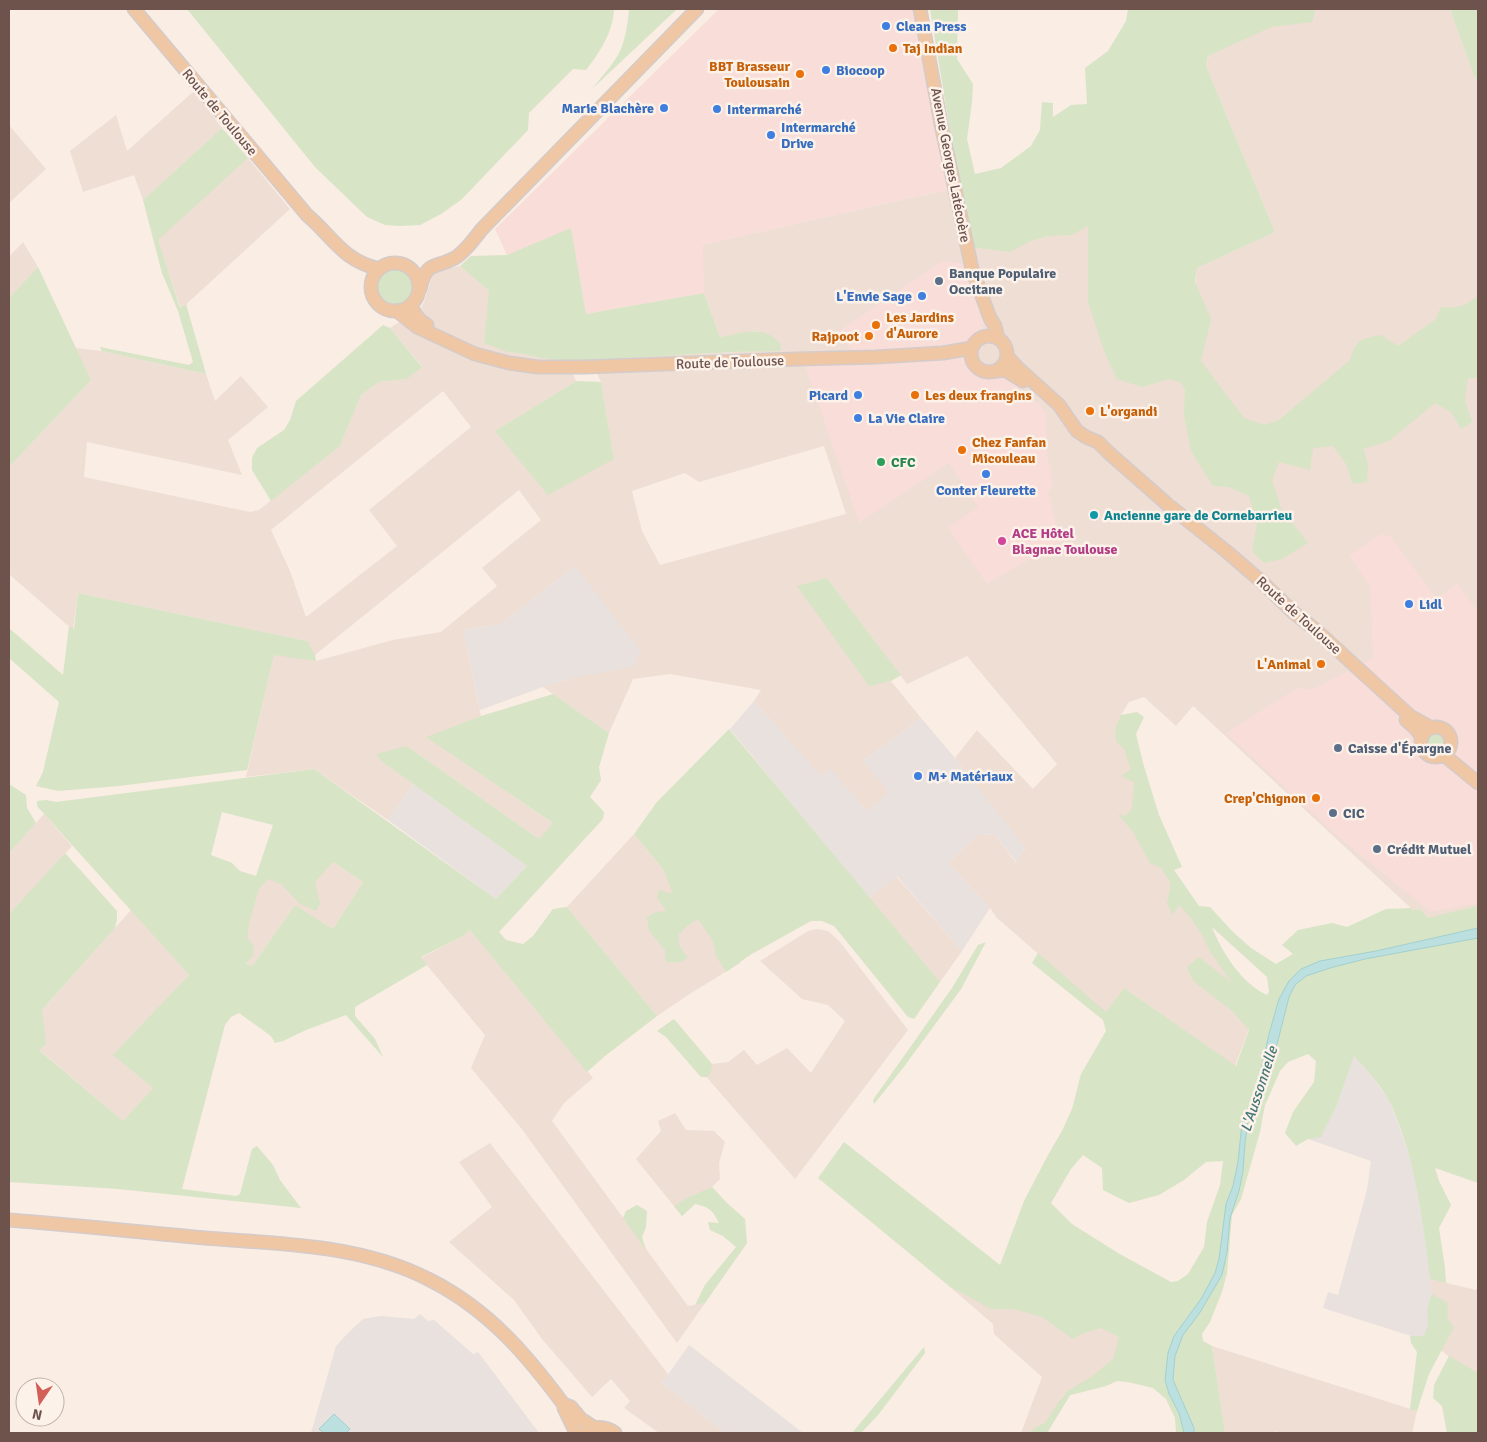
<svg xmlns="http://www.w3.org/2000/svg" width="1487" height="1442" viewBox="0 0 1487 1442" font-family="Signika,sans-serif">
  <rect width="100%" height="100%" fill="#f9ede4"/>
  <!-- residential -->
  <g fill="#efded4" fill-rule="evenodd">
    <path d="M 1221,9 L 1450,9 L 1474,76 L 1478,81 L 1478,941 L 1437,930 L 1420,909 L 1413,910 L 1193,706 L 1176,726 L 1144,697 L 1129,702 L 1121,715 L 1161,868 L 1258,1005 L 1235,1066 L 1124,988 L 1106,1013 L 997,918 L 990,908 L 948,863 L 979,834 L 995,835 L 1016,863 L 1025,848 L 955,758 L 977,730 L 1033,789 L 1057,764 L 967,656 L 907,684 L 827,578 L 869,685 L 891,681 L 921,718 L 863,761 L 890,792 L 867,811 L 830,769 L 821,777 L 754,701 L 761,690 L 670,674 L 633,679 L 609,733 L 543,687 L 576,677 L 575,566 L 501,624 L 463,630 L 481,716 L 427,737 L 554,824 L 539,839 L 407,746 L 381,761 L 413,784 L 388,820 L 314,769 L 246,777 L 274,654 L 316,661 L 393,640 L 441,632 L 497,586 L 482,568 L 541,520 L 519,490 L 315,655 L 307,641 L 78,593 L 73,630 L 9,574 L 9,467 L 91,380 L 75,348 L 102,351 L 206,374 L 215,401 L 241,376 L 268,407 L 228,440 L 242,475 L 87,442 L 84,477 L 250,512 L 259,510 L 340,446 L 361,395 L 379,382 L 407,379 L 422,366 L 390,328 L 422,307 L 434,272 L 460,266 L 489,291 L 508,352 L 523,354 L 540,358 L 568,361 L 576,381 L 495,431 L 614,459 L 601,382 L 591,359 L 780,350 L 758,331 L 720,337 L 704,293 L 702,245 L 950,189 L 1031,241 L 1088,225 L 1088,302 L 1192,316 L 1197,268 L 1275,232 L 1206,66 ZM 443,391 L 471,427 L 369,510 L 397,546 L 306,617 L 290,571 L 271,530 ZM 824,446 L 846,514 L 660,565 L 642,531 L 632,491 L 685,473 L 699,482 Z"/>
    <path d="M 194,91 L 222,128 L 143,200 L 134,175 L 83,192 L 70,151 L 116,115 L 127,151 Z"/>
    <path d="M 9,125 L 46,169 L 9,203 Z"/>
    <path d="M 248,158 L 290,209 L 181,309 L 157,239 Z"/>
    <path d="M 23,242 L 38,267 L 9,298 L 9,257 Z"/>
    <path d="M 44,814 L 72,846 L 9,914 L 9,853 Z"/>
    <path d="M 274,823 L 363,882 L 333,929 L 295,905 L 252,966 L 230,953 Z"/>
    <path d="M 634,834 L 740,963 L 688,995 L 657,1016 L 567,907 Z"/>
    <path d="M 896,876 L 962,951 L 940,982 L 869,898 Z"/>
    <path d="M 131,910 L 189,975 L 114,1055 L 153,1088 L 123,1121 L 21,1034 Z"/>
    <path d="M 817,929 L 828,931 L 840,942 L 908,1030 L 795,1179 L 697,1066 L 728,1062 L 744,1050 L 757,1065 L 787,1048 L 811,1073 L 845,1021 L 828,1005 L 802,999 L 760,961 L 808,931 Z"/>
    <path d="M 470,930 L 593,1078 L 564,1103 L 552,1121 L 688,1306 L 705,1303 L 677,1343 L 521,1128 L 471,1068 L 485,1035 L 421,958 L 463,936 Z"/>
    <path d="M 675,1113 L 686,1130 L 714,1131 L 725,1142 L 719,1163 L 720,1179 L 682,1216 L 636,1159 L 661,1131 L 658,1121 Z"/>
    <path d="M 490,1143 L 668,1374 L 662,1383 L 725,1433 L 659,1433 L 624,1408 L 630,1401 L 611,1379 L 592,1397 L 542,1339 L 514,1300 L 449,1242 L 492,1207 L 459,1162 Z"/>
    <path d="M 977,1248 L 1005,1270 L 1139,1333 L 1106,1386 L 1070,1395 L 1047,1433 L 1021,1433 L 1042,1377 L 994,1334 L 993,1324 L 949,1286 Z"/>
    <path d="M 1430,1279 L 1476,1290 L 1478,1286 L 1478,1373 L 1451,1358 L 1430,1342 L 1435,1320 Z"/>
    <path d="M 1212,1346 L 1417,1411 L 1412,1433 L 1282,1433 L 1275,1431 L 1275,1433 L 1225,1433 Z"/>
  </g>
  <!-- commercial -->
  <g fill="#f8ddd9">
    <path d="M 719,9 L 914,9 L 950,189 L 703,245 L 704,293 L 586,314 L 571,229 L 507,255 L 495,229 Z"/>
    <path d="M 942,261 L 967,264 L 984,319 L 983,329 L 971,341 L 967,353 L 970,367 L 984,375 L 999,375 L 1012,379 L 1017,388 L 1040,405 L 1046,414 L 1047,454 L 1053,485 L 1048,494 L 1061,541 L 987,584 L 948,528 L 978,507 L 949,463 L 859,523 L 805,365 L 861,360 L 836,333 Z"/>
    <path d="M 1381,534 L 1390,536 L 1437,599 L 1457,583 L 1478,612 L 1478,903 L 1431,912 L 1337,836 L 1226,733 L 1297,688 L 1313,689 L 1373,658 L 1370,586 L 1349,556 Z"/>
  </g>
  <!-- industrial -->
  <g fill="#e9e1de">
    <path d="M 575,566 L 641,651 L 633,667 L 576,677 L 543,687 L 480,710 L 463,630 L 501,624 Z"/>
    <path d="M 754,701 L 821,776 L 830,768 L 867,811 L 889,792 L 863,761 L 921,718 L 955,758 L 1025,847 L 1017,863 L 995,835 L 979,834 L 948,863 L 990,908 L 962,951 L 897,876 L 869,898 L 730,729 Z"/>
    <path d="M 413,784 L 527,866 L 496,899 L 388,820 Z"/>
    <path d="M 1354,1056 L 1372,1076 L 1389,1100 L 1402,1134 L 1415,1175 L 1421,1204 L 1435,1320 L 1430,1342 L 1323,1308 L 1328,1292 L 1338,1295 L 1367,1190 L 1371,1161 L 1308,1139 L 1321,1136 L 1337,1105 Z"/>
    <path d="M 420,1314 L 428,1321 L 434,1320 L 473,1354 L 478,1352 L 539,1433 L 311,1433 L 336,1346 L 350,1331 L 363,1319 L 381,1316 L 414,1319 Z"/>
    <path d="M 689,1345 L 803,1433 L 725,1433 L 662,1383 Z"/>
  </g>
  <!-- green -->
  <g fill="#d7e4c5" fill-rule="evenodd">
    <path d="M 187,9 L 614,9 C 613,32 600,52 586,70 L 573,69 L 529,113 L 528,130 L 462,199 L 441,214 L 420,225 L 400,226 L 385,225 L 367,217 L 315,167 Z"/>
    <path d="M 629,9 L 677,9 L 593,88 C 602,76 615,63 621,49 C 626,36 628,22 629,9 Z"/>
    <path d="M 930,9 L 958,9 L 957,59 L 973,84 L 972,102 L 967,139 L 975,174 L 1001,168 L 1031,146 L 1040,130 L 1042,102 L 1053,103 L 1053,117 L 1071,105 L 1087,104 L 1085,68 L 1108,51 L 1126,21 L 1128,9 L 1312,9 L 1315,11 L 1312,22 L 1271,27 L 1208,56 L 1206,66 L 1275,232 L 1197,268 L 1195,282 L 1211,319 L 1201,361 L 1244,418 L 1265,425 L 1279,420 L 1350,360 C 1356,339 1361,339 1381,335 L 1398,346 L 1435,320 L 1441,307 C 1457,308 1466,307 1478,295 L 1478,378 L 1468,378 L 1465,400 L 1472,422 L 1461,429 L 1451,412 L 1435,403 L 1389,441 L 1363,449 L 1368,464 L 1367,482 L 1353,484 L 1346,464 L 1333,446 L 1313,448 L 1310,470 L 1279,462 L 1272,480 L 1281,508 L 1308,543 L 1282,559 L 1264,563 L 1252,551 L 1257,524 L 1249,496 L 1229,487 L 1213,486 L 1191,451 L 1184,415 L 1185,389 L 1180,382 L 1169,379 L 1142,387 L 1117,379 L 1104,351 L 1088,302 L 1088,226 L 1072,235 L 1049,236 L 1031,241 L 1010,252 L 969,247 Z"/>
    <path d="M 1450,9 L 1478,9 L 1478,81 L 1474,76 Z"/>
    <path d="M 222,128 L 248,158 L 158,240 L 180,308 L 186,304 L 206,374 L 102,351 L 100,347 L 189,365 L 193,362 L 178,311 L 162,273 L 143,200 Z"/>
    <path d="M 571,228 L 586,314 L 704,293 L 720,337 C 742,334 764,323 781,345 L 780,351 L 734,352 L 568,361 L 540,358 L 523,354 L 508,352 L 484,343 L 489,291 L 460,266 L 471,256 L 507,255 Z"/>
    <path d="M 38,267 L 91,380 L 9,467 L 9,298 Z"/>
    <circle cx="396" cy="287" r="18"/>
    <path d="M 383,325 L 390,328 L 422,367 L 407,379 L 379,382 L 361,395 L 340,446 L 271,501 L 252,470 L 252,458 L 257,448 L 284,430 L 290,420 L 296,401 Z"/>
    <path d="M 576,381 L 601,382 L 614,459 L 548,495 L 495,431 Z"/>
    <path d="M 827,578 L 896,669 L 901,675 L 891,681 L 869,686 L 797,586 Z"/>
    <path d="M 78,593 L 307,641 L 315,655 L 316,661 L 274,655 L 247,770 L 119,786 L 58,791 L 36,786 L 43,772 L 59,702 L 9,658 L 9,628 L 63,675 L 69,626 L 74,629 Z"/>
    <path d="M 553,694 L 609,733 L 599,767 L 601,780 L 590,797 L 604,812 L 603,819 L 499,932 L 506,940 L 523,944 L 533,936 L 553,909 L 567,907 L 657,1016 L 605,1056 L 587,1072 L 470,930 L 463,936 L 421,957 L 427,965 L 355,1007 L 355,1016 L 375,1039 L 383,1057 L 346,1015 L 306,1030 L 283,1041 L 275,1043 L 271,1036 L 239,1013 L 231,1017 L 225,1025 L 182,1189 L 236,1196 L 240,1194 L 252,1149 L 257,1146 L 273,1165 L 280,1180 L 301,1208 L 118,1189 L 9,1182 L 9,914 L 65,853 L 117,911 L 117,919 L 115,928 L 42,1010 L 46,1044 L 39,1050 L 123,1121 L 153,1088 L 113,1055 L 189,975 L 37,806 L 37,801 L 46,800 L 56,802 L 314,769 L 496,899 L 527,866 L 381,761 L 376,754 L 407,746 L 539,839 L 553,823 L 426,737 L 481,716 ZM 222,812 L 273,825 L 256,876 L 240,871 L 232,863 L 211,855 ZM 333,862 L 363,882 L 333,929 L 295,905 L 252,966 L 246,963 L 253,956 L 254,946 L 247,938 L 250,920 L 259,889 L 268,879 L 281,884 L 300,904 L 316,911 L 320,904 L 315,882 Z"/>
    <path d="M 1137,712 L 1144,717 L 1136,734 L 1143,763 L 1159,815 L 1182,867 L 1174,870 L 1199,906 L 1210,907 L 1233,932 L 1251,948 L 1276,964 L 1293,954 L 1282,945 L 1298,930 L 1332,923 L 1347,927 L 1386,909 L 1411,908 L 1413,910 L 1420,909 L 1428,918 L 1478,906 L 1478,1183 L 1435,1168 L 1439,1181 L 1451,1205 L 1439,1228 L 1445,1268 L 1446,1283 L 1430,1279 C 1423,1224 1418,1174 1398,1122 C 1395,1115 1393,1107 1389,1101 C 1381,1085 1366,1069 1354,1056 L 1337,1105 L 1321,1137 L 1308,1139 L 1296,1146 L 1285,1133 L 1293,1112 L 1314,1082 L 1316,1061 L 1308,1054 L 1288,1062 L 1280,1071 L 1265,1105 L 1260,1132 L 1241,1199 L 1232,1215 L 1227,1273 L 1222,1292 L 1210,1322 L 1202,1334 L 1203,1341 L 1212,1346 L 1225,1433 L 1176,1433 L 1175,1418 L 1166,1399 L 1153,1388 L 1128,1382 L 1117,1381 L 1106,1386 L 1070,1395 L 1047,1433 L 1029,1433 L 1036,1427 L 1045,1423 L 1058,1403 L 1069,1390 L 1091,1377 L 1113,1359 L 1119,1337 L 1101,1328 L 1081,1334 L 1073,1339 L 1042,1317 L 1014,1309 L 991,1309 L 949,1286 L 818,1178 L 844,1142 L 1000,1265 L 1024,1201 L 1048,1155 L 1062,1131 L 1072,1109 L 1081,1074 L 1106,1031 L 1103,1020 L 1032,963 L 1038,953 L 1106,1012 L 1124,988 L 1236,1066 L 1249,1030 L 1231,1010 L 1193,981 L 1187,967 L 1199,957 L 1232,983 L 1211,953 L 1202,935 L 1191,918 L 1179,905 L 1173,915 L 1167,903 L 1170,889 L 1170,882 L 1161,868 L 1150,863 L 1133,832 L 1118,814 L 1126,816 L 1132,808 L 1134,782 L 1121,776 L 1131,769 L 1124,749 L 1116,741 L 1115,729 L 1121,715 ZM 1212,927 L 1267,977 L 1269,992 L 1267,995 C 1242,984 1221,951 1212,927 ZM 1083,1155 L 1102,1168 L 1103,1190 L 1129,1203 L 1159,1195 L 1184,1180 L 1206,1162 L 1223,1161 L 1220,1185 L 1207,1222 L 1204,1247 L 1188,1274 L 1178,1281 L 1171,1282 L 1118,1253 L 1072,1224 L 1051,1203 L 1071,1169 Z"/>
    <path d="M 729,729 L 940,982 L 914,1019 L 908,1017 L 834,926 L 822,921 L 811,921 L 750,955 L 726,972 L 716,956 L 713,941 L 698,919 L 687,926 L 678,935 L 679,945 L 688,958 L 680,962 L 666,962 L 665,950 L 649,931 L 647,917 L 656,912 L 666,911 L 657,898 L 659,890 L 673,894 L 663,869 L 634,834 L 657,802 Z"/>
    <circle cx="1436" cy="742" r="9"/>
    <path d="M 9,784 L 26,795 L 27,808 L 36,823 L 9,853 Z"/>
    <path d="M 986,942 L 961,989 L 903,1068 L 874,1104 L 873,1100 L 952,988 L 978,945 Z"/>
    <path d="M 674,1019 L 712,1064 L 711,1072 L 707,1077 L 701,1077 L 666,1037 L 657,1031 Z"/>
    <path d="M 712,1187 L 727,1203 L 745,1219 L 747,1243 L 705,1303 L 695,1305 L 705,1285 L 736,1247 L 723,1236 L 710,1230 L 708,1222 L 719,1223 C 713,1210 709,1207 695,1204 L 682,1216 L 674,1206 L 687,1198 Z"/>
    <path d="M 637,1205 L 647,1211 L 646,1227 L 642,1237 L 646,1250 L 623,1218 L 626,1211 Z"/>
    <path d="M 1432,1294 L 1448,1303 C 1447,1313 1446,1320 1454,1327 L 1429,1374 L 1417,1411 L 1410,1409 L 1417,1352 L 1411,1343 L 1410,1336 L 1424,1336 L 1428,1325 L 1427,1309 Z"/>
    <path d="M 924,1347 L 925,1353 L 878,1415 L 861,1433 L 852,1433 Z"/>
    <path d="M 1449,1356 L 1478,1373 L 1478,1433 L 1447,1433 L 1442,1406 L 1433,1398 L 1434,1385 Z"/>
  </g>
  <!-- water -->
  <g fill="#bbe0df" stroke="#a3d0cf">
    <path d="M 1478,928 L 1478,938 L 1365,959 L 1330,968 L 1306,976 L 1295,985 L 1289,997 L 1268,1080 L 1248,1121 L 1245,1143 L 1243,1171 L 1239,1191 L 1230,1218 L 1227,1252 L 1222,1275 L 1199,1314 L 1183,1335 L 1175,1356 L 1173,1380 L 1194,1428 L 1194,1433 L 1184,1433 L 1179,1413 L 1169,1394 L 1165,1380 L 1168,1353 L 1174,1336 L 1201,1299 L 1215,1273 L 1219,1259 L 1226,1204 L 1233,1186 L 1238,1162 L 1242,1123 L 1248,1108 L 1255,1097 L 1269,1034 L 1279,999 L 1289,981 L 1301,969 L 1320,961 L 1376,951 Z"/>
    <path d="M 334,1414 L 350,1429 L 346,1433 L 324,1433 L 319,1429 Z"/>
  </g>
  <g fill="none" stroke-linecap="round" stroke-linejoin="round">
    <!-- major casing -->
    <g stroke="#d4cbca" stroke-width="15">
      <g id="major">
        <path d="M 134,9 L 307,215 C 334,238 342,260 379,269"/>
        <path d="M 920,9 L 942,129 L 972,269 L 990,318 L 995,326 L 998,338"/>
        <circle cx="395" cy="287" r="24"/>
        <path d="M 420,289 C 427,260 434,269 455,258 C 466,251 474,239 482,229 L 697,9"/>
        <path d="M 411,305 C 415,315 418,320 427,325"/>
        <path d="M 397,311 L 417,327 L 475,354 L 509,363 L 538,367 L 584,367 L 798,359 L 876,357 L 943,353 L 972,348"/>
        <circle cx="989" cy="354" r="18"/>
        <path d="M 1007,356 L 1018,368 L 1059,405 L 1077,431 L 1086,437 L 1098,442 L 1109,453 L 1167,504 L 1226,551 L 1262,582 L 1293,612 L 1317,631 L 1410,716 L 1430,727"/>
        <path d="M 997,371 L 1005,370 L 1023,381"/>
        <path d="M 1406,720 L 1416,729 L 1421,736"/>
        <circle cx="1436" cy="742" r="15"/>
        <path d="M 1444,755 L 1478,783"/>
        <path d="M 9,1220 C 74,1225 140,1232 205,1238 C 280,1244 361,1244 430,1280 C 489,1310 526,1354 564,1405 L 564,1408 L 576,1433"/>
        <path d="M 566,1405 L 571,1407 L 581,1419 L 595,1428"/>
        <path d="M 585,1433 C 595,1426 605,1426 615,1433"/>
      </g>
    </g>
    <!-- major -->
    <use href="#major" stroke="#efc7a4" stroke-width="12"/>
  </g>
  <!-- markers -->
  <g fill="#3f7fe0" stroke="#fcf2ea" stroke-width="2">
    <circle cx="886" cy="26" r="5"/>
    <circle cx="826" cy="70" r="5"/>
    <circle cx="664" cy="108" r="5"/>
    <circle cx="717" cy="109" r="5"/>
    <circle cx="771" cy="135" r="5"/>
    <circle cx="922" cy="296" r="5"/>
    <circle cx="858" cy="395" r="5"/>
    <circle cx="858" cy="418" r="5"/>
    <circle cx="986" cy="474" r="5"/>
    <circle cx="1409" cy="604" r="5"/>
    <circle cx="918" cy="776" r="5"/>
  </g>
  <g fill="#e8710a" stroke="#fcf2ea" stroke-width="2">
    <circle cx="893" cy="48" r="5"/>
    <circle cx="800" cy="74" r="5"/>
    <circle cx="876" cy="325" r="5"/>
    <circle cx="869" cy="336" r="5"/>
    <circle cx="915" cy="395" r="5"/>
    <circle cx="1090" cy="411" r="5"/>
    <circle cx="962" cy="450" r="5"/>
    <circle cx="1321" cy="664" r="5"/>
    <circle cx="1316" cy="798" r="5"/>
  </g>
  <g fill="#5c6f8a" stroke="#fcf2ea" stroke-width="2">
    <circle cx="939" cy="281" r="5"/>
    <circle cx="1338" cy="748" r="5"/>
    <circle cx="1333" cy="813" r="5"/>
    <circle cx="1377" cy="849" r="5"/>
  </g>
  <circle fill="#2e9e5b" stroke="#fcf2ea" stroke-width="2" cx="881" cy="462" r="5"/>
  <circle fill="#0f9aa8" stroke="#fcf2ea" stroke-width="2" cx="1094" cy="515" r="5"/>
  <circle fill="#d1479c" stroke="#fcf2ea" stroke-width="2" cx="1002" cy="541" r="5"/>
  <g text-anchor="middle" stroke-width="5" stroke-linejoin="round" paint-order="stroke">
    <!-- shop labels -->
    <g font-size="14" font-weight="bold" fill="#366cbe" stroke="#fcf2ea" text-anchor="start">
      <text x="896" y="31">Clean Press</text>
      <text x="836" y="75">Biocoop</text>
      <text x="654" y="113" text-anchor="end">Marie Blachère</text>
      <text x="727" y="114">Intermarché</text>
      <text x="781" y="132">Intermarché<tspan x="781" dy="16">Drive</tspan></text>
      <text x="912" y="301" text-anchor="end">L'Envie Sage</text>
      <text x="848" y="400" text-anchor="end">Picard</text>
      <text x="868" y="423">La Vie Claire</text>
      <text x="986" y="495" text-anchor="middle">Conter Fleurette</text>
      <text x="1419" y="609">Lidl</text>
      <text x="928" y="781">M+ Matériaux</text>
    </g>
    <!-- food labels -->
    <g font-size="14" font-weight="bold" fill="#c56008" stroke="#fcf2ea" text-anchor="start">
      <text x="903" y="53">Taj Indian</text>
      <text x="790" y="71" text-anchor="end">BBT Brasseur<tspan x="790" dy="16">Toulousain</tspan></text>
      <text x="886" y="322">Les Jardins<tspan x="886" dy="16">d'Aurore</tspan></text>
      <text x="859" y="341" text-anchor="end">Rajpoot</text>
      <text x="925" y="400">Les deux frangins</text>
      <text x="1100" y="416">L'organdi</text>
      <text x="972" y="447">Chez Fanfan<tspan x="972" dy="16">Micouleau</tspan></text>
      <text x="1311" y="669" text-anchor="end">L'Animal</text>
      <text x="1306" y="803" text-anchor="end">Crep'Chignon</text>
    </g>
    <!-- street labels -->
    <g font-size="14" fill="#6e534d" stroke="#fcf2ea">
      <text transform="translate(220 112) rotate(50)" y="5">Route de Toulouse</text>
      <text transform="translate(951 165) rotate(79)" y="5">Avenue Georges Latécoère</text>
      <text transform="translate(730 362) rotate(-2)" y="5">Route de Toulouse</text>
      <text transform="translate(1299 615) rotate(42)" y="5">Route de Toulouse</text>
    </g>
    <!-- service labels -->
    <g font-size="14" font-weight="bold" fill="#4e5e75" stroke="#fcf2ea" text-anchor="start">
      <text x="949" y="278">Banque Populaire<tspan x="949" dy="16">Occitane</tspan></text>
      <text x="1348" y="753">Caisse d'Épargne</text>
      <text x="1343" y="818">CIC</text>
      <text x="1387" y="854">Crédit Mutuel</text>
    </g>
    <!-- leisure labels -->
    <g font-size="14" font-weight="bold" fill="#27864d" stroke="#fcf2ea" text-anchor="start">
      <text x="891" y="467">CFC</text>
    </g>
    <!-- culture labels -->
    <g font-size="14" font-weight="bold" fill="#0d838f" stroke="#fcf2ea" text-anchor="start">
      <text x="1104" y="520">Ancienne gare de Cornebarrieu</text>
    </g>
    <!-- hotel labels -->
    <g font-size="14" font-weight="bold" fill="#b23c85" stroke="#fcf2ea" text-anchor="start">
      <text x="1012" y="538">ACE Hôtel<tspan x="1012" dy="16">Blagnac Toulouse</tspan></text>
    </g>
    <!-- water labels -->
    <g font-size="15" font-style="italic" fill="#477878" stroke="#fcf2ea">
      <text transform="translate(1259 1089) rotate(-72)" y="5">L'Aussonnelle</text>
    </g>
  </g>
  <!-- border -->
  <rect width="1487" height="1442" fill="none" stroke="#6e534d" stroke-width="20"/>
  <!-- north arrow -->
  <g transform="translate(40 1402) rotate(193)"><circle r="24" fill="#fcf2ea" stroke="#c3b2ab"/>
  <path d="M0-4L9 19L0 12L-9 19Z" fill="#d36058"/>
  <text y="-8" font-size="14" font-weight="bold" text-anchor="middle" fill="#6e534d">N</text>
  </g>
</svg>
